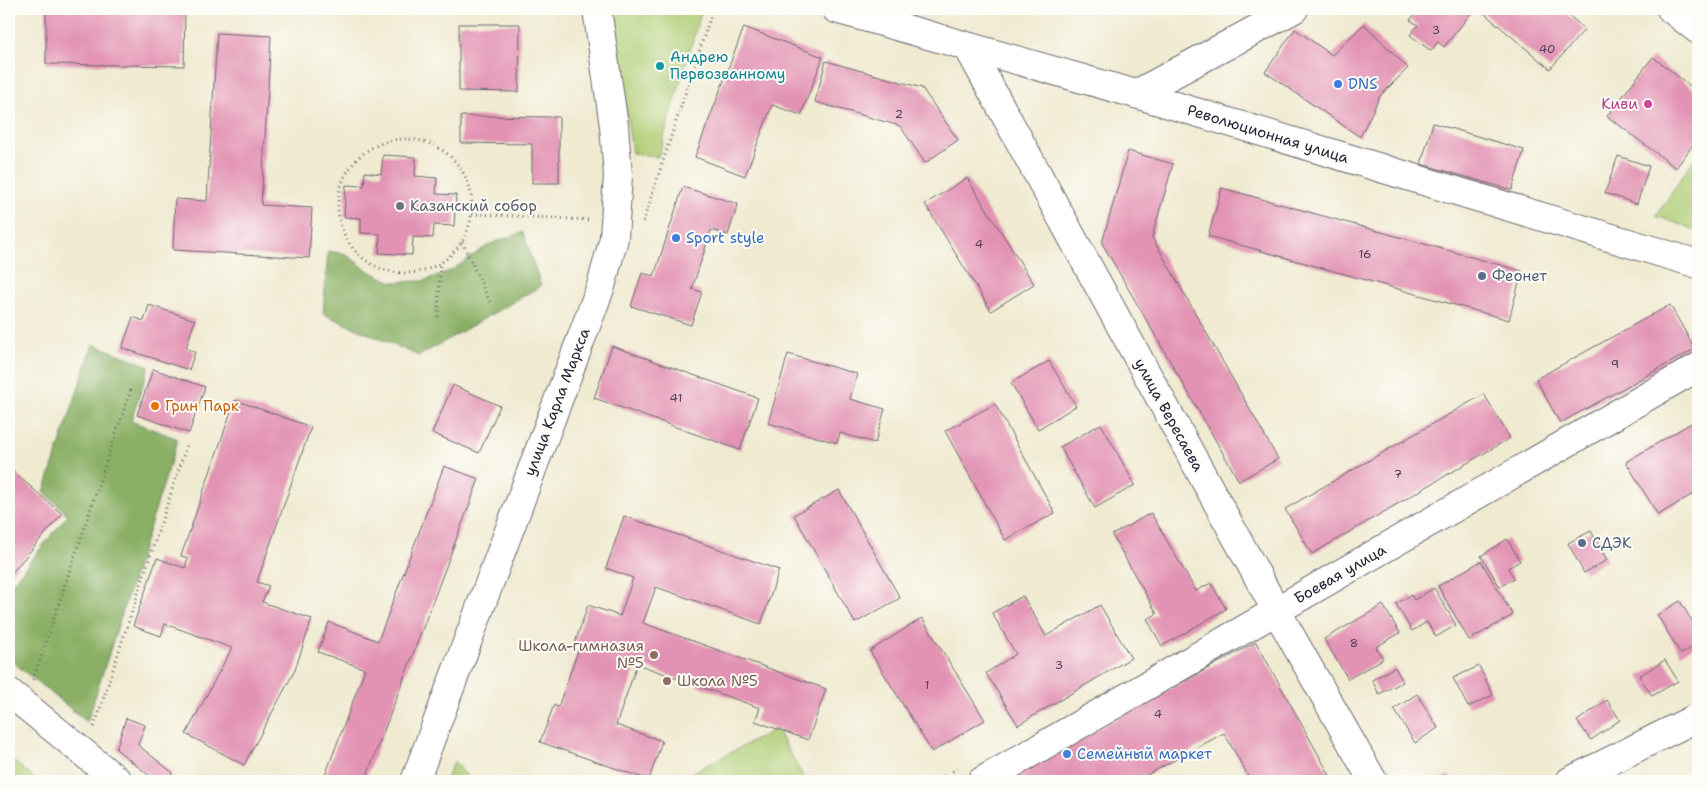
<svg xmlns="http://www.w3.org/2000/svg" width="1707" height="790" viewBox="0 0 1707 790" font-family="'Shantell Sans',sans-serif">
  <rect width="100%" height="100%" fill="#fdfcf7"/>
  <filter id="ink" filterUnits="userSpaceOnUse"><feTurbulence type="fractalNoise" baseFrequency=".02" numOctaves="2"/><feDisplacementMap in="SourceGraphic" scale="10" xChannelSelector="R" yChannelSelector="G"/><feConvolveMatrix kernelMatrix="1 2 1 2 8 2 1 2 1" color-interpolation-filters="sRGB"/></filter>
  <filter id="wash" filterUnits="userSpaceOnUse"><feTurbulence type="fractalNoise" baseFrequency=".0096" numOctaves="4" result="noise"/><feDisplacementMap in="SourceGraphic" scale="20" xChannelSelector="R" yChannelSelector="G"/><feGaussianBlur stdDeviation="1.12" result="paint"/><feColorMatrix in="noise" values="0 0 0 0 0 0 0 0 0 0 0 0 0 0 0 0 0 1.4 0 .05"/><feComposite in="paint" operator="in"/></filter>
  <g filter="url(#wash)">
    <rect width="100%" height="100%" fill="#efead0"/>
    <!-- green -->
    <g fill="#aecc73" stroke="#687757">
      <path d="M 612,9 L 702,9 L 658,157 L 632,153 Z"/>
      <path d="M 1698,153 L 1698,231 L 1656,216 Z"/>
      <path d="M 776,729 L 806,781 L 676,781 Z"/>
      <path d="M 9,758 L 38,781 L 9,781 Z"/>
      <path d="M 454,761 L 472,781 L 445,781 Z"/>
    </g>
    <!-- forest -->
    <g fill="#8ab065" stroke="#566950">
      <path d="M 523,232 L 541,286 L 419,356 L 323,314 L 328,251 L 346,254 L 367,270 L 392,282 L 423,281 L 452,270 L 490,244 Z"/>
      <path d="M 93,344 L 149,366 L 131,421 L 178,439 L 87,722 L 9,659 L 9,587 L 68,515 L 44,492 Z"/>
    </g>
    <g id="blocks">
      <!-- building -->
      <g fill="#e292b2">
        <path d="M 46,9 L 185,9 L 184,66 L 46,64 Z"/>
        <path d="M 1419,9 L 1469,9 L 1472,12 L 1444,47 L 1438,42 L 1431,51 L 1410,35 L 1418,25 L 1410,20 Z"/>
        <path d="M 1479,9 L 1561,9 L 1585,29 L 1550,69 Z"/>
        <path d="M 459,24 L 520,24 L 519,92 L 459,91 Z"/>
        <path d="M 1364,24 L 1408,68 L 1380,96 L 1360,137 L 1265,72 L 1295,29 L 1332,55 Z"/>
        <path d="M 744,27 L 823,57 L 801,115 L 772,105 L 745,176 L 695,157 Z"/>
        <path d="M 217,33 L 271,36 L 261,205 L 312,208 L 309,258 L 173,250 L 175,199 L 207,201 Z"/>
        <path d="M 1653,57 L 1698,92 L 1698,138 L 1676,168 L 1607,116 Z"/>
        <path d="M 826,61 L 922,88 L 958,140 L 925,163 L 900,126 L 815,102 Z"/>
        <path d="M 461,116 L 559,117 L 559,183 L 532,183 L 532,144 L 461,143 Z"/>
        <path d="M 1433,123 L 1524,150 L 1512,190 L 1421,164 Z"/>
        <path d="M 1128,151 L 1173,164 L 1152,237 L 1278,459 L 1239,481 L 1102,243 Z"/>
        <path d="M 383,155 L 416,157 L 415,176 L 437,178 L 436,194 L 456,195 L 454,226 L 434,225 L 433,238 L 413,237 L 412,255 L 379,253 L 380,234 L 361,233 L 361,218 L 344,217 L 346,185 L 364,186 L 365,172 L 381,174 Z"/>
        <path d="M 1618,156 L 1649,166 L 1637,204 L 1605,193 Z"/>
        <path d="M 967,178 L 1034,284 L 991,311 L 925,204 Z"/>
        <path d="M 683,187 L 738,204 L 728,235 L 711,230 L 692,289 L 702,292 L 691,325 L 631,306 L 642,273 L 654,276 Z"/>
        <path d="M 1222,188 L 1522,271 L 1509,320 L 1208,236 Z"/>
        <path d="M 149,305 L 195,320 L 186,348 L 195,352 L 189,370 L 122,348 L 133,317 L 144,321 Z"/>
        <path d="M 1670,305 L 1695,349 L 1560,423 L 1536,379 Z"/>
        <path d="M 612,346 L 758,398 L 740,450 L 594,398 Z"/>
        <path d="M 788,354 L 857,374 L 850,399 L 885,409 L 875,443 L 840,433 L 837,443 L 768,423 Z"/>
        <path d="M 1049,361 L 1076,406 L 1038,429 L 1011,383 Z"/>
        <path d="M 153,369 L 205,387 L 189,433 L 137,415 Z"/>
        <path d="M 453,385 L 500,406 L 479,453 L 432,433 Z"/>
        <path d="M 1484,394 L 1510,438 L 1312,554 L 1285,509 Z"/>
        <path d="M 235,400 L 311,427 L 257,582 L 269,586 L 262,602 L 312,619 L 295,670 L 244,765 L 186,734 L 232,648 L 165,624 L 161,636 L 133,626 L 157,558 L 185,568 L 188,558 L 181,556 Z"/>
        <path d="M 995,404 L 1055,513 L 1005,540 L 945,431 Z"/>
        <path d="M 1698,419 L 1698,491 L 1658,515 L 1626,462 Z"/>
        <path d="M 1101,424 L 1135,485 L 1095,508 L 1060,447 Z"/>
        <path d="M 444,466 L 479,479 L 365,781 L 323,781 L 365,669 L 318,652 L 329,622 L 378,641 Z"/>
        <path d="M 9,468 L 62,514 L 9,576 Z"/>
        <path d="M 839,490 L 900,598 L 855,623 L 794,515 Z"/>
        <path d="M 1151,513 L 1196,591 L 1211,583 L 1226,609 L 1162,646 L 1147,619 L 1157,614 L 1112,535 Z"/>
        <path d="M 624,516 L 779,570 L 761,624 L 656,587 L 643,623 L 826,689 L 808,740 L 755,721 L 760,708 L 637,664 L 616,725 L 662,741 L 649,780 L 540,742 L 554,705 L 558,707 L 580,645 L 575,643 L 588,605 L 620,616 L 633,578 L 606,568 Z"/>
        <path d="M 1591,531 L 1607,560 L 1584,573 L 1568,543 Z"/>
        <path d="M 1507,539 L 1520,561 L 1508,568 L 1514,578 L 1500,587 L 1481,556 Z"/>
        <path d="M 1481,561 L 1513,615 L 1469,640 L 1438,586 Z"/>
        <path d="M 1434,588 L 1456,625 L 1436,637 L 1427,622 L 1412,631 L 1396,604 L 1411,595 L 1414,600 Z"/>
        <path d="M 1023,596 L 1046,636 L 1100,605 L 1131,658 L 1018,725 L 986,673 L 1016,654 L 992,613 Z"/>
        <path d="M 1680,601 L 1698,631 L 1698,644 L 1681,654 L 1657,615 Z"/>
        <path d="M 1383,605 L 1400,633 L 1376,647 L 1383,659 L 1348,679 L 1324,639 Z"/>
        <path d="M 922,618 L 985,720 L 932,752 L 870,651 Z"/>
        <path d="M 1256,642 L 1333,781 L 1251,781 L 1224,733 L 1136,781 L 1015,781 L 1012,776 Z"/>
        <path d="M 1665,660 L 1678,681 L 1652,696 L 1639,676 Z"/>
        <path d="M 1479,666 L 1493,695 L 1468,707 L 1453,678 Z"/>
        <path d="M 1395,667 L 1403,682 L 1379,694 L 1372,680 Z"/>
        <path d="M 1417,694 L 1438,728 L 1415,743 L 1394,709 Z"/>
        <path d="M 1607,700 L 1620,720 L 1591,740 L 1577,721 Z"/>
        <path d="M 126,718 L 145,725 L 138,745 L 173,773 L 166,781 L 156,781 L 116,749 Z"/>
        <path d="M 1448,775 L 1452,781 L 1438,781 Z"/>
      </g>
    </g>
  </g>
  <g filter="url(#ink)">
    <use href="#blocks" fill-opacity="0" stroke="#6a686f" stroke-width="1"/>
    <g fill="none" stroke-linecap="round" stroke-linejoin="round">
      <!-- minor casing -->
      <g stroke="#6a686f" stroke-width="30">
        <g id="minor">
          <path d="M 836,9 L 1136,94 L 1698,264"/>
          <path d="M 968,47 L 1276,610 L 1373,781"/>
          <path d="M 1136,94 L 1294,9"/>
          <path d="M 9,692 L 118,781"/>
          <path d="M 982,781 L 1698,367"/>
          <path d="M 1570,781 L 1698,717"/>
        </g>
      </g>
      <!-- major casing -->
      <g stroke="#6a686f" stroke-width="30">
        <g id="major">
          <path d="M 1671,9 L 1698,30"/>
          <path d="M 415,781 L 601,286 L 614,238 L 618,175 L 614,126 L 597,9"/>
        </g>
      </g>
      <!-- path -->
      <g stroke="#6a686f" stroke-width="3" stroke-dasharray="1 4" stroke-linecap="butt">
        <circle cx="405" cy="206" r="67"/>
        <path d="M 472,214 L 590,220"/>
        <path d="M 643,222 L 713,9"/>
        <path d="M 462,242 L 490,302"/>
        <path d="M 438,317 L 440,263"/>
        <path d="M 33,680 L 132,386"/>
        <path d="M 94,727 L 187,444"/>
        <path d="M 935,781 L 960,767"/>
      </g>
      <!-- minor -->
      <use href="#minor" stroke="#fff" stroke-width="28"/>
      <!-- major -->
      <use href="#major" stroke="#fff" stroke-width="28"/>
    </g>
  </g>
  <!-- markers -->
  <circle fill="#0f9aa8" stroke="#fdfcf7" stroke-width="2" cx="660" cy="66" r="5"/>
  <g fill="#3f7fe0" stroke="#fdfcf7" stroke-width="2">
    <circle cx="1338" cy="84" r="5"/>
    <circle cx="676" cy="238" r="5"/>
    <circle cx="1067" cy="754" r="5"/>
  </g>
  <circle fill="#d1479c" stroke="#fdfcf7" stroke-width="2" cx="1648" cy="104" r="5"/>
  <circle fill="#6b7280" stroke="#fdfcf7" stroke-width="2" cx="400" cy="206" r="5"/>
  <g fill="#5c6f8a" stroke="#fdfcf7" stroke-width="2">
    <circle cx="1482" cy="276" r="5"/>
    <circle cx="1582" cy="543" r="5"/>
  </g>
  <circle fill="#e8710a" stroke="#fdfcf7" stroke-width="2" cx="155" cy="406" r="5"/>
  <g fill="#8d6e63" stroke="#fdfcf7" stroke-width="2">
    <circle cx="654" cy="655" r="5"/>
    <circle cx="667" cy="681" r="5"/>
  </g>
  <g text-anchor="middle" stroke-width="4" stroke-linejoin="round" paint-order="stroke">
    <!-- number labels -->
    <g font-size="12" fill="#523e59">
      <text x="1436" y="34">3</text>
      <text x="1547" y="53">40</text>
      <text x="899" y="118">2</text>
      <text x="979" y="248">4</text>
      <text x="1365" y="258">16</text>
      <text x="1615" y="368">9</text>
      <text x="676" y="402">41</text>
      <text x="1398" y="478">7</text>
      <text x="1354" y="647">8</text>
      <text x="1059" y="669">3</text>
      <text x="927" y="689">1</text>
      <text x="1158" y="718">4</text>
    </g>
    <!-- culture labels -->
    <g font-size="15" fill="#0d838f" stroke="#fdfcf7" text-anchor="start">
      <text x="670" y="62">Андрею<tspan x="670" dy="17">Первозванному</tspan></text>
    </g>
    <!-- shop labels -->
    <g font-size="15" fill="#366cbe" stroke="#fdfcf7" text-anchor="start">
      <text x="1348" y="89">DNS</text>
      <text x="686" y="243">Sport style</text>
      <text x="1077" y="759">Семейный маркет</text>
    </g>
    <!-- hotel labels -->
    <g font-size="15" fill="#b23c85" stroke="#fdfcf7" text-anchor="end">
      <text x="1638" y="109">Киви</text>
    </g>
    <!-- street labels -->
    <g font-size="15" fill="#22223b" stroke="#fdfcf7">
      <text transform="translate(1268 134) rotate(17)" y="5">Революционная улица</text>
      <text transform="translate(557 402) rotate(-69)" y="5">улица Карла Маркса</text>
      <text transform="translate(1169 415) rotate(61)" y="5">улица Вересаева</text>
      <text transform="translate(1340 574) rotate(-30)" y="5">Боевая улица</text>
    </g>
    <!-- worship labels -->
    <g font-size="15" fill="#5b616d" stroke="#fdfcf7" text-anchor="start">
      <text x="410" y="211">Казанский собор</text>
    </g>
    <!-- service labels -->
    <g font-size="15" fill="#4e5e75" stroke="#fdfcf7" text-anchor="start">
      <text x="1492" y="281">Феонет</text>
      <text x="1592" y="548">СДЭК</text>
    </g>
    <!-- food labels -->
    <g font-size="15" fill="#c56008" stroke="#fdfcf7" text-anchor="start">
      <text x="165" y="411">Грин Парк</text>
    </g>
    <!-- education labels -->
    <g font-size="15" fill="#785e54" stroke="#fdfcf7" text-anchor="end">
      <text x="644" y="651">Школа-гимназия<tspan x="644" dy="17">№5</tspan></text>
      <text x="677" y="686" text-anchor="start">Школа №5</text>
    </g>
  </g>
  <!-- margin -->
  <rect width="1707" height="790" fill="none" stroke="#fdfcf7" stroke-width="30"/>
</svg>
